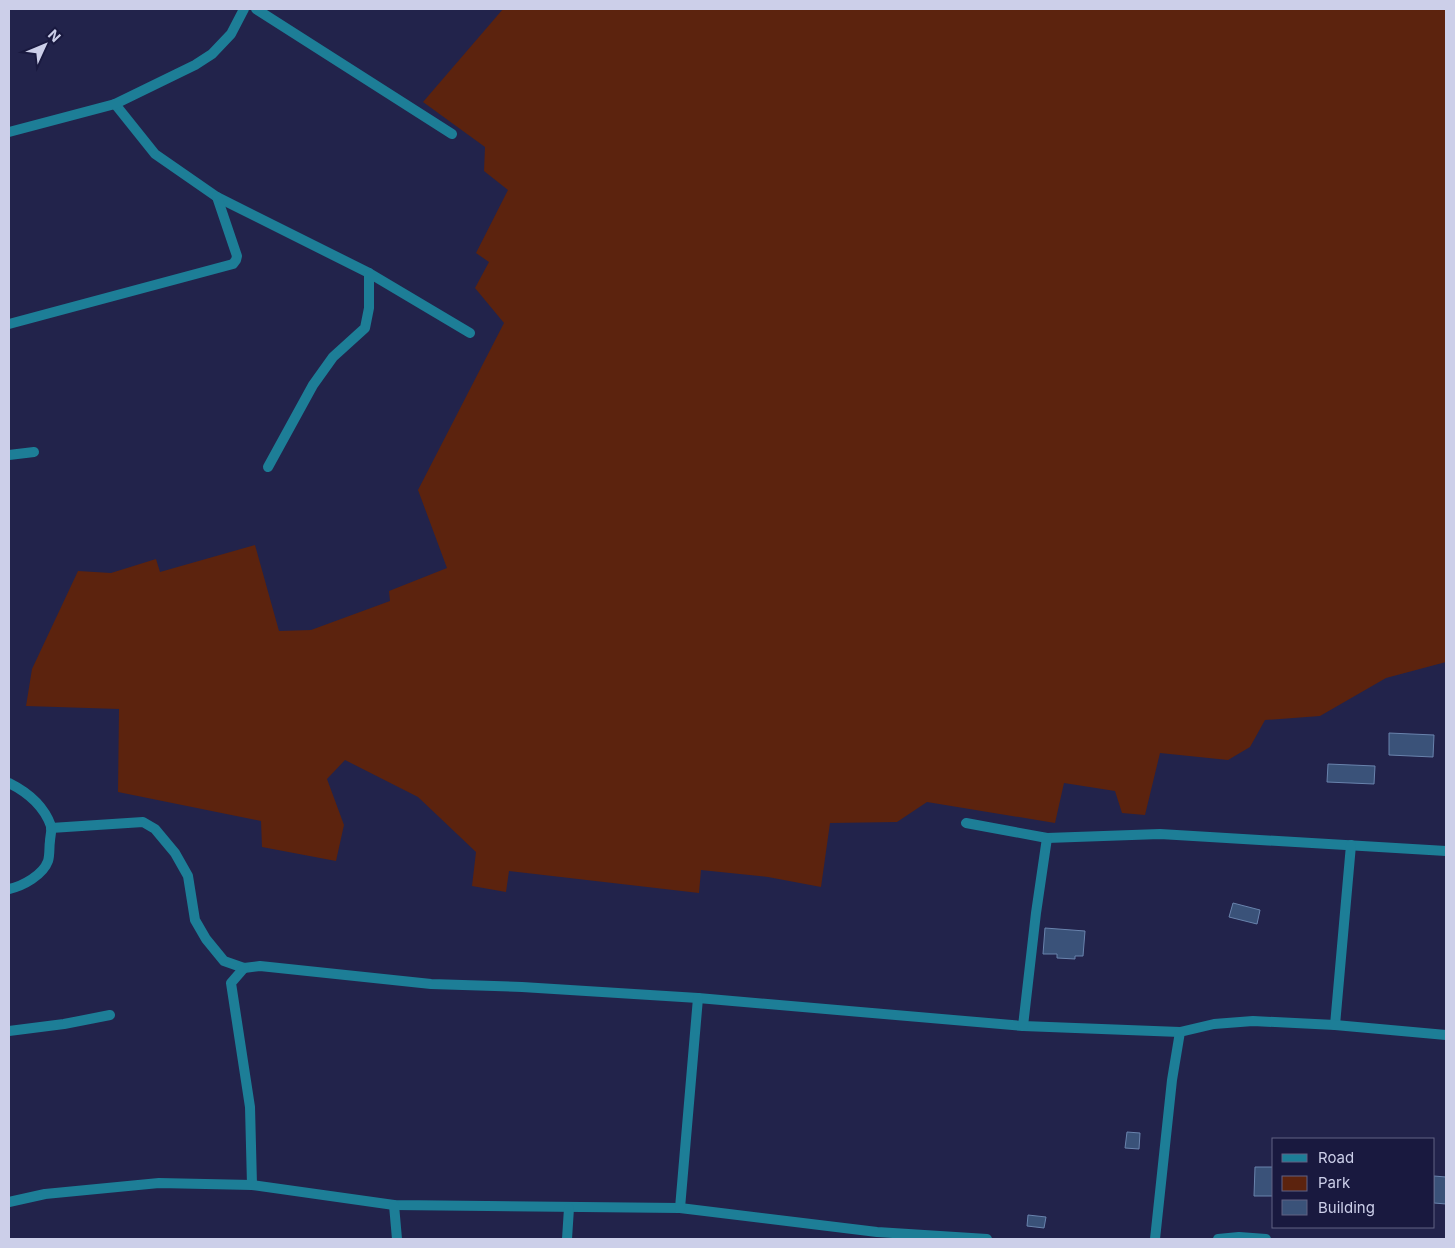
<svg xmlns="http://www.w3.org/2000/svg" width="1455" height="1248" viewBox="0 0 1455 1248" font-family="Inter,sans-serif">
  <rect width="100%" height="100%" fill="#22234b"/>
  <!-- green -->
  <path fill="#5c230e" d="M 503,9 L 1446,9 L 1446,662 L 1386,678 L 1320,716 L 1265,720 L 1250,747 L 1228,760 L 1160,753 L 1145,815 L 1122,813 L 1115,791 L 1064,783 L 1055,823 L 927,802 L 897,822 L 830,823 L 821,887 L 768,877 L 701,870 L 699,893 L 509,871 L 506,892 L 472,886 L 476,852 L 418,797 L 345,760 L 327,779 L 344,825 L 336,861 L 262,847 L 261,821 L 118,792 L 119,709 L 26,706 L 32,669 L 78,571 L 111,573 L 156,559 L 160,572 L 255,545 L 279,631 L 311,630 L 390,601 L 389,591 L 447,568 L 418,490 L 504,323 L 475,288 L 489,262 L 476,253 L 508,190 L 484,171 L 485,147 L 423,102 Z"/>
  <!-- building -->
  <g fill="#3a5279" stroke="#6983ad">
    <path d="M 1389,733 L 1434,735 L 1433,757 L 1389,755 Z"/>
    <path d="M 1328,764 L 1375,766 L 1374,784 L 1327,782 Z"/>
    <path d="M 1233,903 L 1260,910 L 1257,924 L 1229,917 Z"/>
    <path d="M 1045,928 L 1085,931 L 1083,956 L 1075,956 L 1075,959 L 1057,958 L 1057,954 L 1043,954 Z"/>
    <path d="M 1127,1132 L 1140,1133 L 1139,1149 L 1125,1148 Z"/>
    <path d="M 1255,1167 L 1274,1167 L 1274,1196 L 1254,1196 Z"/>
    <path d="M 1434,1176 L 1446,1177 L 1446,1204 L 1434,1203 Z"/>
    <path d="M 1028,1215 L 1046,1217 L 1044,1228 L 1027,1226 Z"/>
  </g>
  <g fill="none" stroke-linecap="round" stroke-linejoin="round">
    <!-- street -->
    <g stroke="#1d7e97" stroke-width="10">
      <path d="M 256,9 L 452,134"/>
      <path d="M 115,104 L 155,154 L 217,197 L 369,273 L 470,333"/>
      <path d="M 9,132 L 115,104 L 195,65 L 212,54 L 231,34 L 244,9"/>
      <path d="M 9,324 L 233,264 L 236,260 L 237,256 L 217,197"/>
      <path d="M 9,455 L 34,452"/>
      <path d="M 268,467 L 313,385 L 333,357 L 365,328 L 369,308 L 369,273"/>
      <path d="M 9,783 C 27,792 44,806 51,826 C 52,831 50,837 50,841 C 49,847 50,855 48,861 C 43,875 23,886 9,889"/>
      <path d="M 966,823 L 1047,838 L 1160,834 L 1446,851"/>
      <path d="M 51,828 L 143,822 L 155,829 L 175,853 L 188,876 L 195,920 L 206,939 L 224,961 L 244,968 L 260,966 L 431,984 L 522,987 L 698,998 L 1023,1026 L 1180,1032"/>
      <path d="M 244,968 L 231,983 L 250,1107 L 252,1185"/>
      <path d="M 1335,1025 L 1351,845"/>
      <path d="M 1023,1026 L 1036,913 L 1047,838"/>
      <path d="M 9,1031 L 64,1024 L 110,1015"/>
      <path d="M 9,1202 L 45,1194 L 159,1183 L 252,1185 L 394,1205 L 680,1208 L 877,1232 L 987,1239"/>
      <path d="M 394,1205 L 397,1239"/>
      <path d="M 680,1208 L 698,998"/>
      <path d="M 567,1239 L 569,1208"/>
      <path d="M 1155,1239 L 1172,1080 L 1180,1032 L 1214,1024 L 1253,1021 L 1335,1025 L 1446,1035"/>
      <path d="M 1218,1239 L 1239,1237 L 1266,1239"/>
    </g>
  </g>
  <!-- border -->
  <rect width="1455" height="1248" fill="none" stroke="#cccfe9" stroke-width="20"/>
  <!-- legend -->
  <rect x="1272" y="1138" width="162" height="90" fill="#19193f" stroke="#616283"/>
  <rect x="1282" y="1154" width="25" height="8" fill="#1d7e97" stroke="#616283"/>
  <text x="1318" y="1163" font-size="15" fill="#cccfe9">Road</text>
  <rect x="1282" y="1176" width="25" height="15" fill="#5c230e" stroke="#616283"/>
  <text x="1318" y="1188" font-size="15" fill="#cccfe9">Park</text>
  <rect x="1282" y="1200" width="25" height="15" fill="#3a5279" stroke="#616283"/>
  <text x="1318" y="1213" font-size="15" fill="#cccfe9">Building</text>
  <!-- north arrow -->
  <g transform="translate(45 45) rotate(46)" stroke="#19193f" stroke-width="4" paint-order="stroke">
  <path d="M0-4L9 19L0 12L-9 19Z" fill="#cccfe9"/>
  <text y="-8" font-size="14" font-weight="bold" text-anchor="middle" fill="#cccfe9">N</text>
  </g>
</svg>
